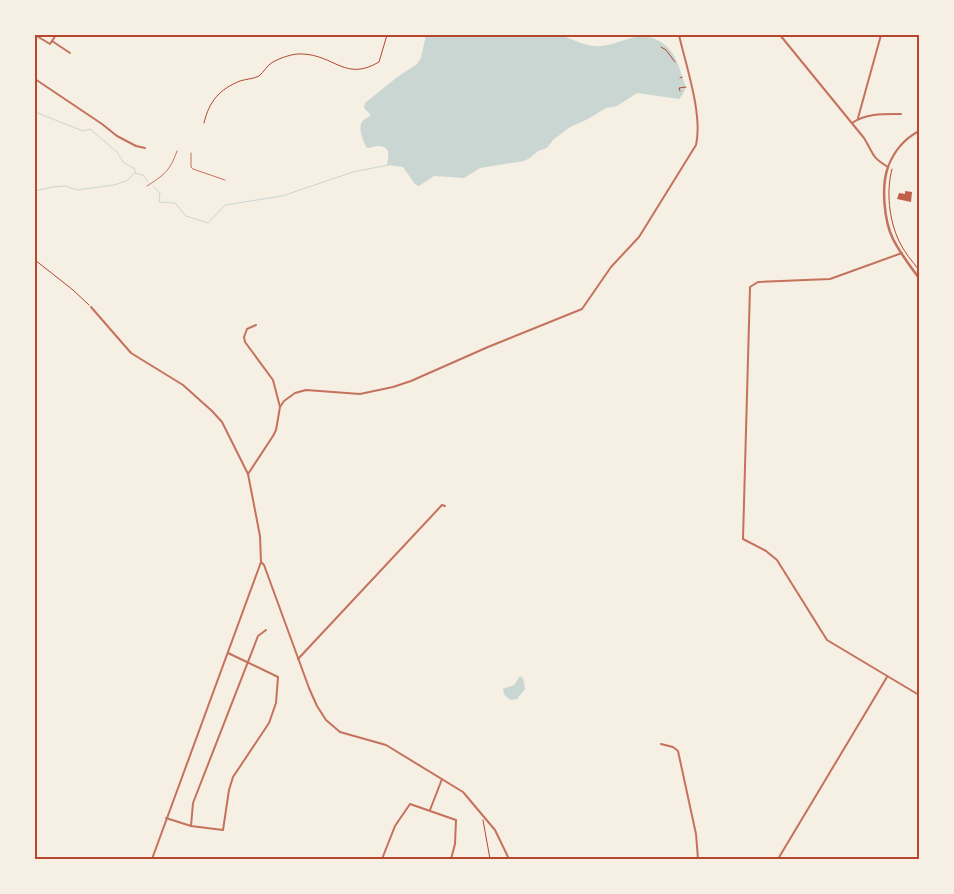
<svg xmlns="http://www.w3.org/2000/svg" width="954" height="894" viewBox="0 0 954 894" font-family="'Roboto Condensed',sans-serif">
  <rect width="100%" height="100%" fill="#f6efe4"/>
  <!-- water -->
  <g fill="#c9d6d2">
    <path d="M 426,35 C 470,35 514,33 557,35 C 570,36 584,48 601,46 C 620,45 637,30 657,40 C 676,49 679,68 686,87 L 683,94 L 679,99 L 637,93 L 617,106 L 606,108 L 588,119 L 570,127 L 553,140 L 547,148 L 538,151 L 530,158 L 524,161 L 480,168 L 464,178 L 434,176 L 419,186 L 415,184 L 403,167 L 387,165 C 388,157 392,147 379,146 C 375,146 371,148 367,148 C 363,142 358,128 362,122 C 364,119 367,118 370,116 L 370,114 L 364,108 L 365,103 L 396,78 L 417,64 L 421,58 Z"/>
    <path d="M 520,676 L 523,678 L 525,689 L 517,699 L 510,700 L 504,694 L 503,689 L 514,685 Z"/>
  </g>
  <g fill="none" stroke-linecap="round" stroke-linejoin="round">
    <!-- stream -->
    <g stroke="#c9d6d2" stroke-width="1">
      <path d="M 35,112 L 83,131 L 90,129 L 117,152 L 123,162 L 135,169 L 135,173"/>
      <path d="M 153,186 L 160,193 L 159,202 L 175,203 L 186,216 L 208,223 L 225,205 L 282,196 L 353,172 L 388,165"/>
      <path d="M 35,191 L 52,187 L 66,186 L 77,190 L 114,185 L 126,181 L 135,173 L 143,175 L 148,182"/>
    </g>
  </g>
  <!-- building -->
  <path fill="#bf614a" d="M 905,191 L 912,192 L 911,202 L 897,199 L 899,193 L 905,194 Z"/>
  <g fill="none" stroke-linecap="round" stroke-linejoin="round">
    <!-- path -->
    <g stroke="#b5482f" stroke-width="1">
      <path d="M 661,47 L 666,50 L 675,62"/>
      <path d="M 680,78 L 682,77"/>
      <path d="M 680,91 L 679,88 L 686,87"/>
      <path d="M 204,123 C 209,101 220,89 240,81 C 246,79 253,79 259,76 C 264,72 267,65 273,62 C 280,58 294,53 302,54 C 335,55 345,82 379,62 L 387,35"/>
      <path d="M 892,169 C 886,191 889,220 899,241 C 904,252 912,261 919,270"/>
      <path d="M 35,260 L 73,290 L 89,305"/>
      <path d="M 483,820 L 490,859"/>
    </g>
    <!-- service -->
    <g stroke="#c5725c" stroke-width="1">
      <path d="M 191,153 L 191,167 L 193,169 L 225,180"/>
      <path d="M 147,186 C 164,175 170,171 177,151"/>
    </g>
    <!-- minor -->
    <g stroke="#c5725c" stroke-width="2">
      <path d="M 35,35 L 50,44 L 56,35"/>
      <path d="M 780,35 L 864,138 C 874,154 870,156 888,167 C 894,151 904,139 919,131"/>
      <path d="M 52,41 L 70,53"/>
      <path d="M 35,79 L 102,124 L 117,136 L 136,146 L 145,148"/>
      <path d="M 858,118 L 881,35"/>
      <path d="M 852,123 C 866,113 885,114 901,114"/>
      <path d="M 902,253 L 830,279 L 758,282 L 750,287 L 743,539 L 766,551 L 777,560 L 827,640 L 919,695"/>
      <path d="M 91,307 L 131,353 L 183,385 L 212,411 L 222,422 L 248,474 L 260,536 L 261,562 L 152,859"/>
      <path d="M 256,325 L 247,329 L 244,337 L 245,342 L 273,380 L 280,407"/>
      <path d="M 248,474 L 273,436 L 276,430 L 280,407 L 284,401 L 295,393 L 306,390 L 360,394 L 393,387 L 411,381 L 488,347 L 582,309 L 611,267 L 639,237 L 696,145 C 703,115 686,66 679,35"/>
      <path d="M 261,562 L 264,565 L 309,688 L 317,706 L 326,720 L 340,732 L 386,745 L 463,792 L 495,830 L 509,859"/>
      <path d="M 298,659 L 442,505 L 445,506"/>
      <path d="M 661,744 L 673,747 L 678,751 L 696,834 L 698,859"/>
      <path d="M 430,810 L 442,779"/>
      <path d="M 166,818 L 191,826 L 223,830 L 229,790 L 233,777 L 269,723 L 276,703 L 278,677 L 228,653"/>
      <path d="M 191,826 L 193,803 L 258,636 L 266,630"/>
      <path d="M 382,859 L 395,826 L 410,804 L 456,820 L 455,844 L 451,859"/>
      <path d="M 778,859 L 887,677"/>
    </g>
    <!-- tertiary -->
    <path stroke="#c5725c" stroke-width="2.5" d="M 888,167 C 881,186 884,221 893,239 C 900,253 910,266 919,278"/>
  </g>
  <!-- border -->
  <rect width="954" height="894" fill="none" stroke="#f6efe4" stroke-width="72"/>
  <rect x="36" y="36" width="882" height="822" fill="none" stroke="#b5482f" stroke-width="2"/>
</svg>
